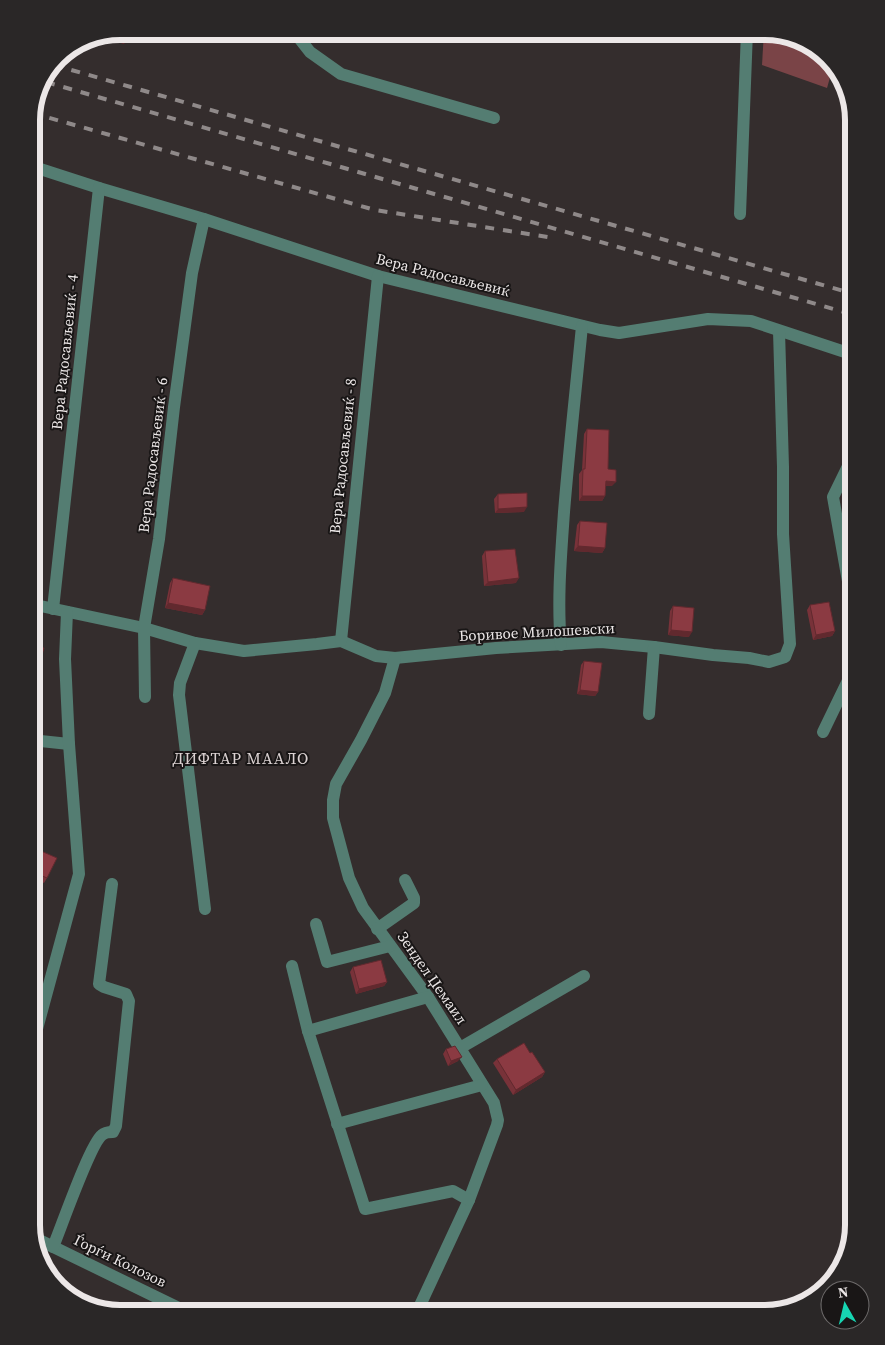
<svg xmlns="http://www.w3.org/2000/svg" width="885" height="1345" viewBox="0 0 885 1345" font-family="'Source Serif 4',serif">
  <rect width="100%" height="100%" fill="#342d2d"/>
  <!-- green -->
  <path fill="#7a4447" d="M 764,31 L 770,31 L 809,43 L 833,67 L 827,88 L 762,65 Z"/>
  <g fill="none" stroke-linecap="round" stroke-linejoin="round">
    <!-- minor -->
    <g stroke="#547d72" stroke-width="12">
      <path d="M 297,31 L 299,38 L 310,52 L 341,74 L 494,118"/>
      <path d="M 31,166 L 99,188 L 204,219 L 378,276 L 600,330 L 619,333 L 708,319 L 751,321 L 854,355"/>
      <path d="M 740,214 L 747,31"/>
      <path d="M 31,604 L 144,628 L 195,643 L 244,651 L 317,644 L 341,641 L 376,656 L 395,658 L 496,648 L 601,642 L 654,647 L 713,655 L 749,658 L 769,662 L 785,657 L 790,644 L 783,534 L 783,467 L 779,331"/>
      <path d="M 53,609 L 99,188"/>
      <path d="M 854,615 L 833,497 L 854,454"/>
      <path d="M 341,641 L 378,276"/>
      <path d="M 195,643 L 180,683 L 179,695 L 205,909"/>
      <path d="M 561,645 C 557,601 561,556 564,512 C 569,450 576,388 582,326"/>
      <path d="M 395,658 L 385,693 L 361,740 L 336,784 L 333,800 L 333,818 L 349,878 L 363,908 L 428,997 L 494,1103 L 498,1120 L 497,1125 L 469,1200 L 416,1314"/>
      <path d="M 145,697 L 144,628 L 159,539 L 174,407 L 192,273 L 204,219"/>
      <path d="M 649,714 L 654,647"/>
      <path d="M 823,732 L 854,668"/>
      <path d="M 31,740 L 69,744"/>
      <path d="M 316,924 L 327,962 L 390,946"/>
      <path d="M 377,929 L 414,903 L 414,898 L 405,880"/>
      <path d="M 292,966 L 308,1031 L 365,1209 L 453,1191 L 469,1200"/>
      <path d="M 308,1031 L 428,997"/>
      <path d="M 460,1048 L 584,976"/>
      <path d="M 31,1051 L 79,874 L 69,744 L 65,659 L 67,612"/>
      <path d="M 337,1124 L 482,1085"/>
      <path d="M 35,1238 L 191,1314"/>
      <path d="M 53,1247 C 61,1228 90,1144 102,1135 C 105,1132 109,1132 113,1132 L 116,1126 L 129,1001 L 126,994 L 104,987 L 99,984 L 112,884"/>
    </g>
    <!-- rail -->
    <g stroke="#8f8989" stroke-width="4" stroke-dasharray="9 9" stroke-linecap="butt">
      <path d="M 54,65 L 854,294"/>
      <path d="M 46,82 L 854,315"/>
      <path d="M 32,113 L 375,210 L 554,238"/>
    </g>
  </g>
  <!-- wall -->
  <g fill="#783239">
    <path d="M 587,429 L 608,469 L 612,486 L 606,486 L 605,496 L 602,501 L 579,501 L 579,474 L 582,470 L 584,434 Z"/>
    <path d="M 498,494 L 524,512 L 495,513 L 494,499 Z"/>
    <path d="M 580,521 L 605,548 L 602,553 L 574,551 L 577,525 Z"/>
    <path d="M 485,551 L 516,583 L 484,586 L 482,556 Z"/>
    <path d="M 173,578 L 205,610 L 202,615 L 165,608 L 170,583 Z"/>
    <path d="M 810,605 L 835,631 L 832,636 L 813,640 L 807,610 Z"/>
    <path d="M 673,606 L 689,637 L 668,635 L 670,611 Z"/>
    <path d="M 584,661 L 598,692 L 595,696 L 577,694 L 581,665 Z"/>
    <path d="M 31,848 L 47,878 L 44,883 L 31,877 Z"/>
    <path d="M 353,967 L 387,982 L 384,986 L 356,994 L 350,972 Z"/>
    <path d="M 446,1049 L 458,1061 L 448,1066 L 443,1054 Z"/>
    <path d="M 530,1053 L 545,1072 L 542,1077 L 513,1095 L 493,1063 L 497,1059 Z"/>
  </g>
  <!-- shaded-wall -->
  <g fill="#61292e">
    <path d="M 115,32 L 129,37 L 124,44 L 97,36 Z"/>
    <path d="M 606,481 L 616,482 L 612,486 L 602,486 Z"/>
    <path d="M 582,496 L 605,496 L 602,501 L 579,501 Z"/>
    <path d="M 527,507 L 524,512 L 495,513 L 498,509 Z"/>
    <path d="M 578,546 L 605,548 L 602,553 L 574,551 Z"/>
    <path d="M 519,578 L 516,583 L 484,586 L 488,582 Z"/>
    <path d="M 168,603 L 205,610 L 202,615 L 165,608 Z"/>
    <path d="M 671,630 L 692,632 L 689,637 L 668,635 Z"/>
    <path d="M 835,631 L 832,636 L 813,640 L 816,635 Z"/>
    <path d="M 31,656 L 41,658 L 38,663 L 31,661 Z"/>
    <path d="M 580,690 L 598,692 L 595,696 L 577,694 Z"/>
    <path d="M 387,982 L 384,986 L 356,994 L 359,989 Z"/>
    <path d="M 462,1057 L 458,1061 L 448,1066 L 451,1061 Z"/>
    <path d="M 545,1072 L 542,1077 L 513,1095 L 516,1090 Z"/>
  </g>
  <!-- building -->
  <g fill="#8b3a42" stroke="#61292e">
    <path d="M 120,31 L 131,31 L 129,37 L 115,32 Z"/>
    <path d="M 587,429 L 609,430 L 608,469 L 616,470 L 616,482 L 606,481 L 605,496 L 582,496 L 583,469 L 585,469 Z"/>
    <path d="M 527,493 L 527,507 L 498,509 L 498,494 Z"/>
    <path d="M 580,521 L 607,523 L 605,548 L 578,546 Z"/>
    <path d="M 515,549 L 519,578 L 488,582 L 485,551 Z"/>
    <path d="M 173,578 L 210,586 L 205,610 L 168,603 Z"/>
    <path d="M 829,602 L 835,631 L 816,635 L 810,605 Z"/>
    <path d="M 673,606 L 694,608 L 692,632 L 671,630 Z"/>
    <path d="M 31,645 L 44,648 L 41,658 L 31,656 Z"/>
    <path d="M 584,661 L 602,663 L 598,692 L 580,690 Z"/>
    <path d="M 32,847 L 57,858 L 47,878 L 31,871 L 31,849 Z"/>
    <path d="M 381,960 L 387,982 L 359,989 L 353,967 Z"/>
    <path d="M 524,1043 L 530,1053 L 532,1052 L 545,1072 L 516,1090 L 497,1059 Z"/>
    <path d="M 455,1046 L 462,1057 L 451,1061 L 446,1049 Z"/>
  </g>
  <g text-anchor="middle" stroke-width="4" stroke-linejoin="round" paint-order="stroke">
    <!-- street labels -->
    <g font-size="15" fill="#ece7e7" stroke="#191616">
      <text transform="translate(443 275) rotate(14)" y="5">Вера Радосављевиќ</text>
      <text transform="translate(65 352) rotate(-84)" y="5">Вера Радосављевиќ - 4</text>
      <text transform="translate(153 455) rotate(-83)" y="5">Вера Радосављевиќ - 6</text>
      <text transform="translate(343 456) rotate(-84)" y="5">Вера Радосављевиќ - 8</text>
      <text transform="translate(537 632) rotate(-3)" y="5">Боривое Милошевски</text>
      <text transform="translate(432 978) rotate(55)" y="5">Зендел Џемаил</text>
      <text transform="translate(120 1261) rotate(26)" y="5">Ѓорѓи Колозов</text>
    </g>
    <!-- neighbourhood labels -->
    <g font-size="16" letter-spacing="1" fill="#dbd2d2" stroke="#191616">
      <text x="241" y="764">ДИФТАР МААЛО</text>
    </g>
  </g>
  <!-- crop -->
  <path d="M0 0H885V1345H0ZM120 40H765A80 80 0 0 1 845 120V1225A80 80 0 0 1 765 1305H120A80 80 0 0 1 40 1225V120A80 80 0 0 1 120 40Z" fill="#2a2727" fill-rule="evenodd"/>
  <path fill="none" stroke="#ece7e7" stroke-width="6" d="M120 40H765A80 80 0 0 1 845 120V1225A80 80 0 0 1 765 1305H120A80 80 0 0 1 40 1225V120A80 80 0 0 1 120 40Z"/>
  <!-- north arrow -->
  <g transform="translate(845 1305) rotate(352)"><circle r="24" fill="#191616" stroke="#6d6a6a"/>
  <path d="M0-4L9 19L0 12L-9 19Z" fill="#17d5b2"/>
  <text y="-8" font-size="14" font-weight="bold" text-anchor="middle" fill="#ece7e7">N</text>
  </g>
</svg>
